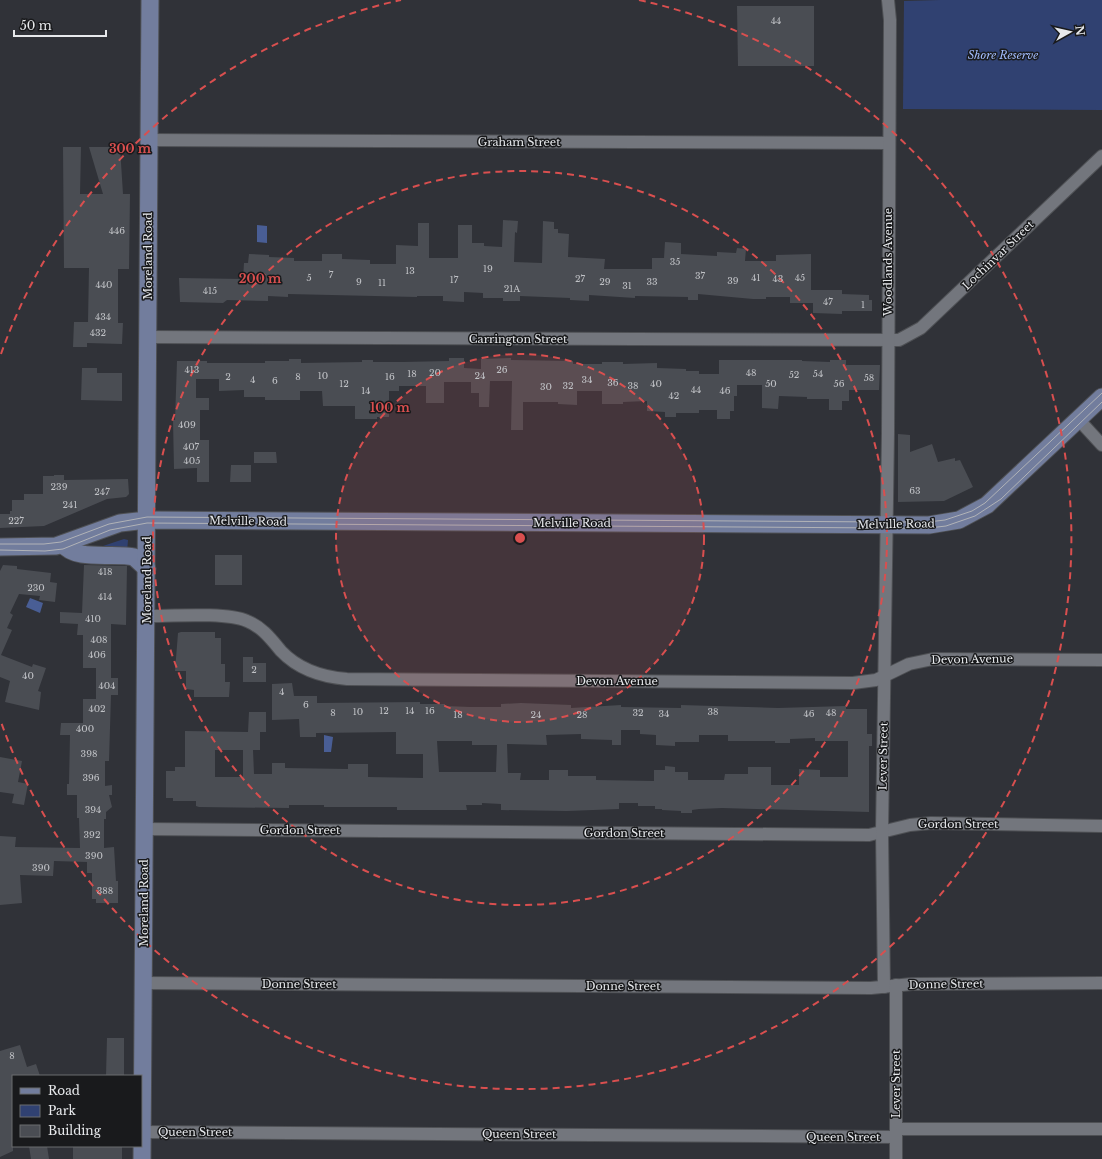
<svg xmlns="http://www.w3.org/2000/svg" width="1102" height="1159" viewBox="0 0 1102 1159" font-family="'Libre Baskerville',serif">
  <rect width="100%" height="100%" fill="#303238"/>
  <!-- green -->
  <g fill="#304171">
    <path d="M 940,0 L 1102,0 L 1102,110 L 903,109 L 904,1 Z"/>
    <path d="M 124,539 L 128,540 L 127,552 L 91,550 Z"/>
  </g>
  <!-- water -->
  <g fill="#495e95">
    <path d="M 257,225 L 267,226 L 267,243 L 257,242 Z"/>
    <path d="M 30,598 L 43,603 L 40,613 L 26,607 Z"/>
    <path d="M 324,735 L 333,737 L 331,752 L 324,752 Z"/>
  </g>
  <!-- building -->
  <g fill="#4a4d53" fill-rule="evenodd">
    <path d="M 737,6 L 814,6 L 814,66 L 738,66 Z"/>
    <path d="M 63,147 L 81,147 L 80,194 L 103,194 L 89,147 L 120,147 L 123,194 L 130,194 L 129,269 L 118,269 L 118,323 L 123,323 L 122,344 L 87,343 L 87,347 L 73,347 L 74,322 L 88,322 L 89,268 L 64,268 Z"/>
    <path d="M 503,220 L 518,221 L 517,233 L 515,232 L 514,262 L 542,263 L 543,221 L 554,222 L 554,229 L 558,229 L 558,233 L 569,234 L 568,257 L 605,259 L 604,269 L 652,269 L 652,258 L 664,258 L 665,242 L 681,243 L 681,254 L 717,256 L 717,252 L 736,253 L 737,248 L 746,249 L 745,261 L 776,261 L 776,255 L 811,254 L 811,290 L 842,290 L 842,294 L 869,295 L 869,300 L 872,300 L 872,311 L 842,311 L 842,314 L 813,313 L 813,303 L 790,303 L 790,297 L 766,297 L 766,299 L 753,299 L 698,294 L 698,300 L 688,300 L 688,297 L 635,296 L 635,298 L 589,295 L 589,301 L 570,300 L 570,298 L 520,296 L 520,301 L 503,301 L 503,298 L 483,298 L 483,293 L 464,292 L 464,302 L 443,301 L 443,296 L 417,296 L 417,297 L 288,294 L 288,297 L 268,296 L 268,301 L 227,300 L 223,303 L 180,302 L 179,278 L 243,279 L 244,263 L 248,263 L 249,254 L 269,255 L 269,257 L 294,258 L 294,261 L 322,261 L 322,254 L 342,254 L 342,259 L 370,260 L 370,264 L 396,264 L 396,245 L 418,246 L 418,223 L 429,223 L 429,258 L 458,258 L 458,225 L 472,225 L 472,243 L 484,243 L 484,246 L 502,247 Z"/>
    <path d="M 449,358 L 464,358 L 464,368 L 481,369 L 481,359 L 511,358 L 511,360 L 573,361 L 573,364 L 602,364 L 602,362 L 623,362 L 623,364 L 657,363 L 657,368 L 686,369 L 686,371 L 699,371 L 699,374 L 719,374 L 719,360 L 802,360 L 802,361 L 830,362 L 830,360 L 846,360 L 846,365 L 880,365 L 879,390 L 849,390 L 849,401 L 842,401 L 842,410 L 829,410 L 829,399 L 807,399 L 807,397 L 779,396 L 778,409 L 762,408 L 762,385 L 737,385 L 737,396 L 734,396 L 734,411 L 730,411 L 730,419 L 717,419 L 717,410 L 699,410 L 699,413 L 676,413 L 676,417 L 665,417 L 665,412 L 647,411 L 647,401 L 623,402 L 623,404 L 602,404 L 602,391 L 577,391 L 577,405 L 558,404 L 558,402 L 523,402 L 523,430 L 511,430 L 512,381 L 490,381 L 489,407 L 479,407 L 479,393 L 471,393 L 471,382 L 444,382 L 444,403 L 426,403 L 426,386 L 399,386 L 399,391 L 389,391 L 389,417 L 377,417 L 377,419 L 355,419 L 355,406 L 323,406 L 322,391 L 300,391 L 300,400 L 265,400 L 265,397 L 244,397 L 244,390 L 219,391 L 219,379 L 196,379 L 196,398 L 209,398 L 209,410 L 200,410 L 200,440 L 209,440 L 209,482 L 197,482 L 197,468 L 174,469 L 173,420 L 175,420 L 177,361 L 207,361 L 207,363 L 265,363 L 265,361 L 289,361 L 289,359 L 301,359 L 301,363 L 362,362 L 362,360 L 373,360 L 373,362 L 403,362 L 449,361 Z"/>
    <path d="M 82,368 L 97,368 L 97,373 L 122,373 L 122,401 L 81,400 Z"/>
    <path d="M 898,434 L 910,435 L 910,452 L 932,444 L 938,462 L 955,458 L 955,461 L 960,460 L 973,487 L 944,501 L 898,502 Z"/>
    <path d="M 254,452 L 276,452 L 277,463 L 254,463 Z"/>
    <path d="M 231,465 L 251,465 L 251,482 L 230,482 Z"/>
    <path d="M 54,475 L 64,475 L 64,480 L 128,479 L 129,494 L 126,497 L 107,499 L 44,526 L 0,528 L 0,514 L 10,514 L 10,511 L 12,511 L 12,500 L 24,500 L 24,494 L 43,494 L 43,476 L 54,476 Z"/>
    <rect x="215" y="555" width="27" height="30"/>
    <path d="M 3,565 L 17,566 L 17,569 L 51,573 L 50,582 L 57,583 L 55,602 L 39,600 L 40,596 L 19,594 L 10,613 L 13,615 L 7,628 L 12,630 L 1,655 L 32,667 L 33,664 L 46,668 L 38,691 L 41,692 L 39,710 L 5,702 L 10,681 L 0,677 L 0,571 Z"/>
    <path d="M 84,565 L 127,566 L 126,625 L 111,624 L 111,678 L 118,678 L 118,695 L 111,695 L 109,761 L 105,761 L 105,786 L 112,785 L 112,795 L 109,795 L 112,807 L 106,812 L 106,819 L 104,819 L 104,848 L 114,847 L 116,881 L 118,881 L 118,903 L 96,903 L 96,899 L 92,899 L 92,873 L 87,873 L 87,862 L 54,861 L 53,876 L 20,875 L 22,903 L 0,905 L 0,836 L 16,837 L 15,847 L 80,848 L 79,818 L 77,818 L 77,795 L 67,795 L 67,784 L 69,784 L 70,735 L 60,735 L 61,723 L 83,723 L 83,699 L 96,699 L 96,668 L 83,668 L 83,635 L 77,635 L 78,624 L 60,623 L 60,612 L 82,613 Z"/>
    <path d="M 181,632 L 215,632 L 215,638 L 221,638 L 221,664 L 225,664 L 225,682 L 230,682 L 229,697 L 194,697 L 194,690 L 186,689 L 186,671 L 175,671 L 178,633 Z"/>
    <path d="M 243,657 L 253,657 L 253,663 L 266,663 L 266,682 L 243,682 Z"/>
    <path d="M 292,683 L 294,696 L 317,696 L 317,703 L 420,702 L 420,704 L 445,704 L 445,706 L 470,707 L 501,707 L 501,704 L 521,703 L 571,705 L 571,708 L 621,705 L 621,707 L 681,708 L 681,705 L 778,708 L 846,706 L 846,709 L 867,709 L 867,734 L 872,734 L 872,746 L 869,746 L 869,812 L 722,808 L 699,809 L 692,810 L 692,813 L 681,813 L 681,811 L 662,810 L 662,809 L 655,809 L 655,806 L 638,806 L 638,803 L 619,803 L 619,809 L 567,811 L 501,810 L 501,804 L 482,803 L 482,805 L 466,805 L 467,810 L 397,810 L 397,807 L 324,807 L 324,805 L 289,805 L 289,808 L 199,807 L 196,806 L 196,801 L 173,801 L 173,798 L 166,798 L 166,771 L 175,771 L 175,767 L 185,767 L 185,731 L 248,732 L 249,712 L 266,712 L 266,732 L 260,732 L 260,750 L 253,750 L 254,774 L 272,774 L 272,763 L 285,763 L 285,768 L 348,769 L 348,764 L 368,764 L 368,777 L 423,778 L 423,754 L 396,754 L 396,732 L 316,733 L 316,737 L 300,737 L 299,719 L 272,720 L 272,684 ZM 621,730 L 640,730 L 640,734 L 656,735 L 656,745 L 675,746 L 675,742 L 699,742 L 699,735 L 728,735 L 728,741 L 775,741 L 775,743 L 790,743 L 790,739 L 815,738 L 815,741 L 848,741 L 848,777 L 820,777 L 820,770 L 799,769 L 799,785 L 771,785 L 771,767 L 748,767 L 748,774 L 725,774 L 724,780 L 688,780 L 688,772 L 675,772 L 675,767 L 665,766 L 665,770 L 654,770 L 654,781 L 596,780 L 596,776 L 568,776 L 568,770 L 549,770 L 549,780 L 520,780 L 521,773 L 508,773 L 507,744 L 547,745 L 546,735 L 581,734 L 581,739 L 612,740 L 612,745 L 621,745 ZM 437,741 L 472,741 L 472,745 L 497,745 L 496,772 L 439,772 ZM 215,750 L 243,750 L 243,777 L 215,777 Z"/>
    <path d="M 0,757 L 22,761 L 18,782 L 28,784 L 24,805 L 12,803 L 14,794 L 0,792 Z"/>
    <path d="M 107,1038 L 124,1038 L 124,1076 L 106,1076 Z"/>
    <path d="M 20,1045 L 27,1067 L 36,1064 L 40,1076 L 13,1076 L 13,1151 L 0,1157 L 0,1051 Z"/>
    <path d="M 29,1146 L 47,1146 L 49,1159 L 31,1159 Z"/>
    <rect x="73" y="1146" width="49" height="13"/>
  </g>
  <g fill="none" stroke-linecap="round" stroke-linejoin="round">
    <!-- street casing -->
    <g stroke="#4e5054" stroke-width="14">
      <g id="street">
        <path d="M 149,140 L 889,143"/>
        <path d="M 148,337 L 899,340 L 921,328 L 1102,156"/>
        <path d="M 1079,420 L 1102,445"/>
        <path d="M 147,616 C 171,616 226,612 247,621 C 262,627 271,639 281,651 C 298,669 322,677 347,679 L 853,683 L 876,680 L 909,664 L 933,659 L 1102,660"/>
        <path d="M 144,829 L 869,835 L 910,825 L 931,823 L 1102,826"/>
        <path d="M 143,983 L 871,988 L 912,984 L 1102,983"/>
        <path d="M 884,987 L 882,832 L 888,433 L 890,20 L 888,0"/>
        <path d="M 896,1129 L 1102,1129"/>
        <path d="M 142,1132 L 896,1137"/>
        <path d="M 896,1159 L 896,985"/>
      </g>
    </g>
    <!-- secondary casing -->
    <g stroke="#4e5054" stroke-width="19">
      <g id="secondary">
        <path d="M 63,544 C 75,562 115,552 134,557 L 147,569"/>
        <path d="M 0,547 L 56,546 L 120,523 L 147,520 L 929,525 L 959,520 L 987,505 L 1102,397"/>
        <path d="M 142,1159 L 150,0"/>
      </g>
    </g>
    <!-- street -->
    <use href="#street" stroke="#73767d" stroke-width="12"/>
    <!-- secondary -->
    <use href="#secondary" stroke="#727d9d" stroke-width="17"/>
    <!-- tram -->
    <g stroke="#b1b3b7" stroke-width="1">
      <path d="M 0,544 L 44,544 L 61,542 L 109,524 L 147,517 L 886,522 L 928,522 L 945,520 L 972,511 L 985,503 L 1102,393"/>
      <path d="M 0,550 L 45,551 L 63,549 L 110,530 L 147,523 L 886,528 L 929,528 L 946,526 L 975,516 L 1001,499 L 1102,402"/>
    </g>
  </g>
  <!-- distance rings -->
  <circle cx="520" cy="538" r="184" fill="#d94f4f" fill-opacity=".12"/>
  <g fill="none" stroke="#d94f4f" stroke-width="2" stroke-dasharray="7 5">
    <circle cx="520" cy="538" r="184"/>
    <circle cx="520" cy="538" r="367"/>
    <path d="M1 354A551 551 0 0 1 401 0M639 0A551 551 0 1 1 1 722"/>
  </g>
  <g text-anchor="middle" stroke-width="3" stroke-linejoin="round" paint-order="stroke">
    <!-- number labels -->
    <g font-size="9" fill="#c0c2c6">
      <text x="776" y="24">44</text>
      <text x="117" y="234">446</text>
      <text x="675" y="265">35</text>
      <text x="488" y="272">19</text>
      <text x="410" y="274">13</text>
      <text x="331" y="278">7</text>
      <text x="700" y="279">37</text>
      <text x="309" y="281">5</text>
      <text x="756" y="281">41</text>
      <text x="800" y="281">45</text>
      <text x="580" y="282">27</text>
      <text x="778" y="282">43</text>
      <text x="454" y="283">17</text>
      <text x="733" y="284">39</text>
      <text x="359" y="285">9</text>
      <text x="605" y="285">29</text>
      <text x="652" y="285">33</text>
      <text x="382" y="286">11</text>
      <text x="104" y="288">440</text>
      <text x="627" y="289">31</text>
      <text x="512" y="292">21A</text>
      <text x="210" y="294">415</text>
      <text x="828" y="305">47</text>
      <text x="863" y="308">1</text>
      <text x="103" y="320">434</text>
      <text x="98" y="336">432</text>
      <text x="192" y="373">413</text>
      <text x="502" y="373">26</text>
      <text x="435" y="376">20</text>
      <text x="751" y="376">48</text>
      <text x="412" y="377">18</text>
      <text x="818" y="377">54</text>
      <text x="794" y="378">52</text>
      <text x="323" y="379">10</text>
      <text x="480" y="379">24</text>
      <text x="228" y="380">2</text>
      <text x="298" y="380">8</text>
      <text x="390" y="380">16</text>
      <text x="869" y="381">58</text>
      <text x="253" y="383">4</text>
      <text x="587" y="383">34</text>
      <text x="275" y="384">6</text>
      <text x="613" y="386">36</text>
      <text x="344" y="387">12</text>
      <text x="656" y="387">40</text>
      <text x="771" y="387">50</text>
      <text x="839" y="387">56</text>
      <text x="568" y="389">32</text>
      <text x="633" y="389">38</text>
      <text x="546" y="390">30</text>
      <text x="696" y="393">44</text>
      <text x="366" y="394">14</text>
      <text x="725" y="394">46</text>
      <text x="674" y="399">42</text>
      <text x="187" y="428">409</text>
      <text x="191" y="450">407</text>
      <text x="192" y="464">405</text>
      <text x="59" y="490">239</text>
      <text x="915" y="494">63</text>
      <text x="102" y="495">247</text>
      <text x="70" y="508">241</text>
      <text x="16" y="524">227</text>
      <text x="105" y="575">418</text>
      <text x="36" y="591">230</text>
      <text x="105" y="600">414</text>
      <text x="93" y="622">410</text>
      <text x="99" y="643">408</text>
      <text x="97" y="658">406</text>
      <text x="254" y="673">2</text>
      <text x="28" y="679">40</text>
      <text x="107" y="689">404</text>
      <text x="282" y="695">4</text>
      <text x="306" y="708">6</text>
      <text x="97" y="712">402</text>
      <text x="384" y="714">12</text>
      <text x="410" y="714">14</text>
      <text x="430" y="714">16</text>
      <text x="358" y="715">10</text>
      <text x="713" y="715">38</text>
      <text x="333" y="716">8</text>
      <text x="638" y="716">32</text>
      <text x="831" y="716">48</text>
      <text x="664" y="717">34</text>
      <text x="809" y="717">46</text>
      <text x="458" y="718">18</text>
      <text x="536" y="718">24</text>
      <text x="582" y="718">28</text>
      <text x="85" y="732">400</text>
      <text x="89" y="757">398</text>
      <text x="91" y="781">396</text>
      <text x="93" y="813">394</text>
      <text x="92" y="838">392</text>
      <text x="94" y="859">390</text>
      <text x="41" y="871">390</text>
      <text x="105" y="894">388</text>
      <text x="12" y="1059">8</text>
    </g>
    <!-- park labels -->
    <g font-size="11" font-style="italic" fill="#a3bdff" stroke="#191a1c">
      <text x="1003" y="59">Shore Reserve</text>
    </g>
    <!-- street labels -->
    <g font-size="11" fill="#e7e9ec" stroke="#191a1c">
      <text x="519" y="146">Graham Street</text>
      <text transform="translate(998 255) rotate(-44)" y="4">Lochinvar Street</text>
      <text transform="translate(148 256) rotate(-90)" y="4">Moreland Road</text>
      <text transform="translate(888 262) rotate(-90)" y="4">Woodlands Avenue</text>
      <text x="518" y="343">Carrington Street</text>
      <text transform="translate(248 521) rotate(1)" y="4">Melville Road</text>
      <text x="572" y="527">Melville Road</text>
      <text transform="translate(896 524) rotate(-1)" y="4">Melville Road</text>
      <text transform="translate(147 580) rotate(-90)" y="4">Moreland Road</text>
      <text transform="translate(972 659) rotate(-1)" y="4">Devon Avenue</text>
      <text x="617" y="685">Devon Avenue</text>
      <text transform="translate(883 756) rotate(-89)" y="4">Lever Street</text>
      <text x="958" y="828">Gordon Street</text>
      <text x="300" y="834">Gordon Street</text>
      <text x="624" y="837">Gordon Street</text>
      <text transform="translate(144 903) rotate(-90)" y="4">Moreland Road</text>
      <text x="299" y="988">Donne Street</text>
      <text transform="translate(946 984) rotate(-1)" y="4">Donne Street</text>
      <text x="623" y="990">Donne Street</text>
      <text transform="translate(896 1084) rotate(-90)" y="4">Lever Street</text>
      <text x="195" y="1136">Queen Street</text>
      <text x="519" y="1138">Queen Street</text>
      <text x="843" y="1141">Queen Street</text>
    </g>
  </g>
  <circle cx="520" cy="538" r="6" fill="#d94f4f" stroke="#191a1c" stroke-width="2"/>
  <g font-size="12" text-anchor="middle" font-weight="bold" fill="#d94f4f" stroke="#191a1c" stroke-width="3" stroke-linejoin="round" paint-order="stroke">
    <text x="130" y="153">300 m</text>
    <text x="260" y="283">200 m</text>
    <text x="390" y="412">100 m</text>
  </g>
  <!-- legend -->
  <rect x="12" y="1075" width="130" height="72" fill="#191a1c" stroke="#6b6d6f"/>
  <rect x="20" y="1088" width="20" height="6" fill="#727d9d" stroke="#6b6d6f"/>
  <text x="48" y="1095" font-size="12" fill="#e7e9ec">Road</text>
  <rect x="20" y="1105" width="20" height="12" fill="#304171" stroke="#6b6d6f"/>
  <text x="48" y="1115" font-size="12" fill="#e7e9ec">Park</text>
  <rect x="20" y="1125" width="20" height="12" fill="#4a4d53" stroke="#6b6d6f"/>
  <text x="48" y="1135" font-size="12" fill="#e7e9ec">Building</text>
  <!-- north arrow -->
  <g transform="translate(1070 32) rotate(82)" stroke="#191a1c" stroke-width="3" paint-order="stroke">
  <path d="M0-3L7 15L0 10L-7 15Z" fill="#e7e9ec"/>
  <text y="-6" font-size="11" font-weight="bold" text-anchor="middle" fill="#e7e9ec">N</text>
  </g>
  <!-- scale -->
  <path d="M14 30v6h92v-6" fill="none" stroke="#e7e9ec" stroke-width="2"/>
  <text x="20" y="30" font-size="12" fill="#e7e9ec" stroke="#191a1c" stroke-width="3" paint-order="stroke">50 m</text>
</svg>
